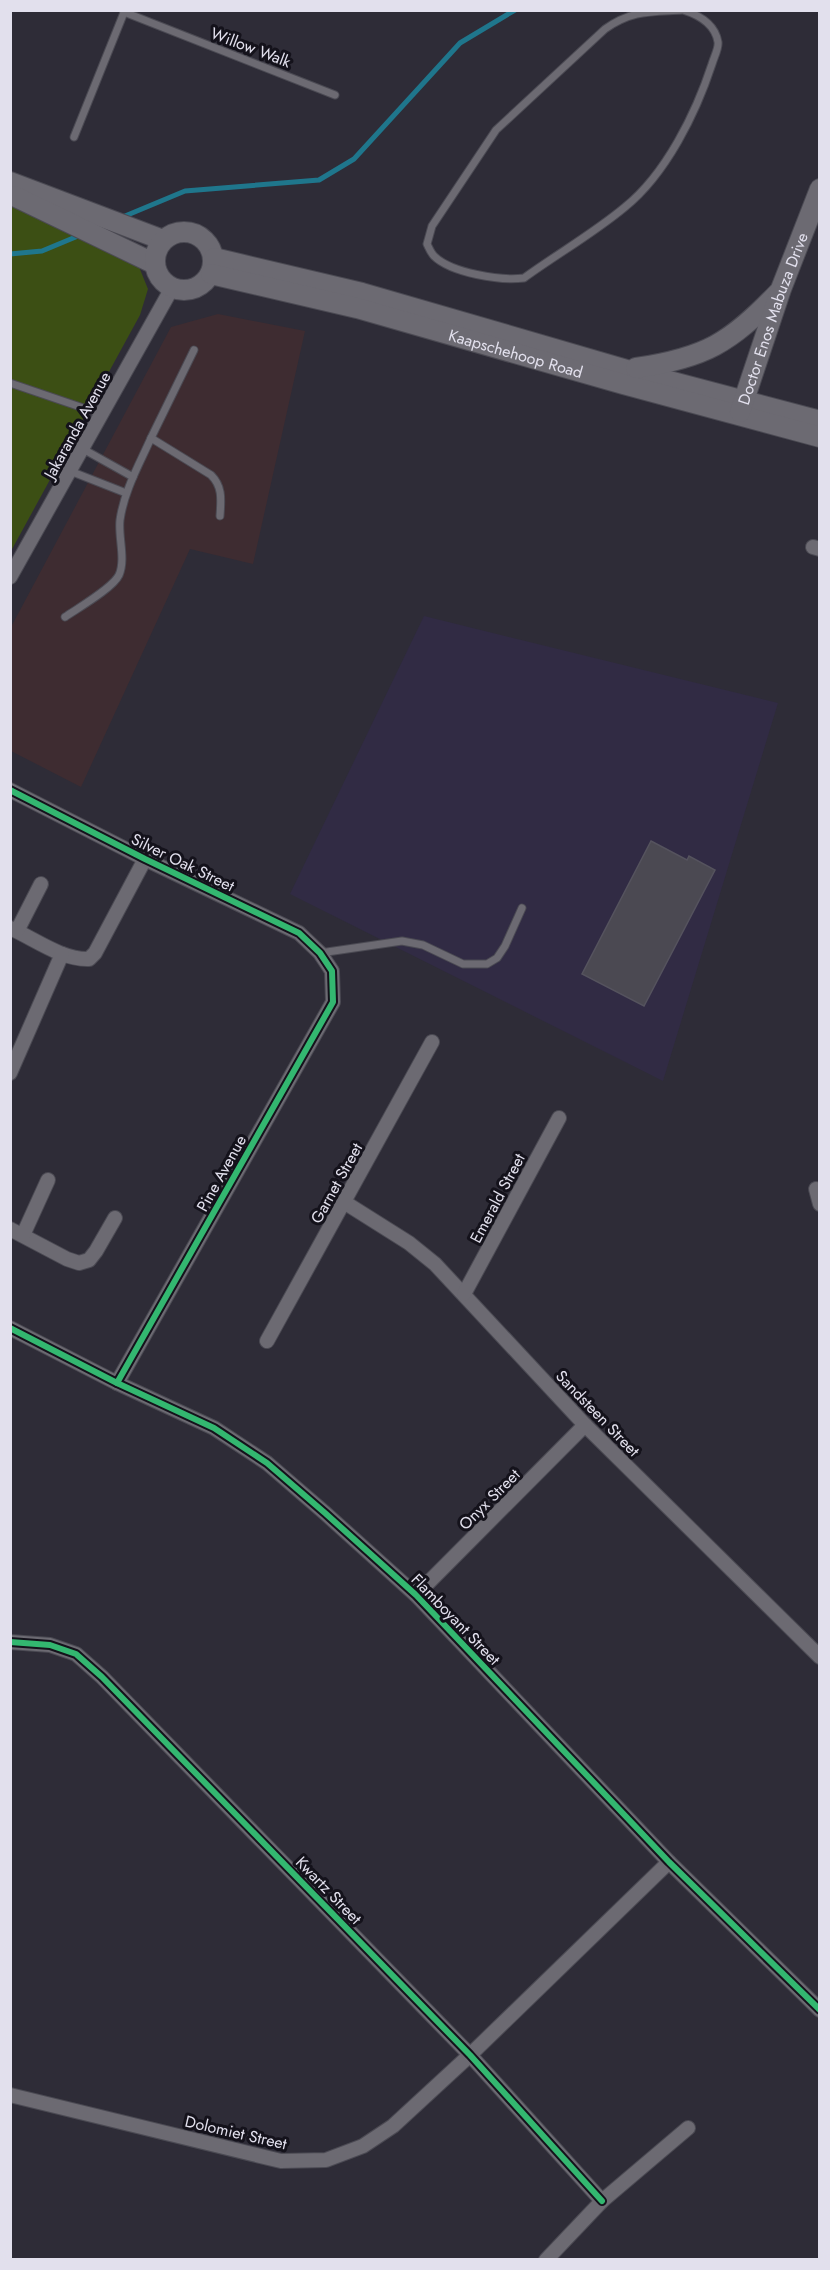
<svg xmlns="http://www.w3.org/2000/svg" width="830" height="2270" viewBox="0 0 830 2270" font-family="Jost,sans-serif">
  <rect width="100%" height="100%" fill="#2e2c37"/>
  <!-- commercial -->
  <path fill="#3e2c31" d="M 218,314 L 305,331 L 253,564 L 190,549 L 81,787 L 11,751 L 10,629 L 171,327 Z"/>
  <!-- built -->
  <path fill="#312b44" d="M 424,616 L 778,703 L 663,1081 L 290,894 Z"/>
  <!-- green -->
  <path fill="#3c4f14" d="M 11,200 L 137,262 L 148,289 L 140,315 L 11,551 Z"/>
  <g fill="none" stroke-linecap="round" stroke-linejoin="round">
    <!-- stream -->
    <g stroke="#1f768c" stroke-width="5">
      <path d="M 125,216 L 185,191 L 319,180 L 354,159 L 460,43 L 515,10"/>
      <path d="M 10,254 L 42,251 L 78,236"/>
    </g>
  </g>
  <!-- building -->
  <path fill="#4b4952" stroke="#55535e" stroke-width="1.5" d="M 651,841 L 687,860 L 689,856 L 715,870 L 644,1006 L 582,974 Z"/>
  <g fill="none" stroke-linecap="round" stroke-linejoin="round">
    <!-- service casing -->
    <g stroke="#4b4a53" stroke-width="9">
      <g id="service">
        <path d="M 682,10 C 650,12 632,10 605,29 L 496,130 L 432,226 L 427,244 C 429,248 431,253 434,256 C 451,273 501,281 524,278 C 557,254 594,233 625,207 C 666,174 696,113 712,64 C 714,57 719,48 718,42 C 715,24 699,15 683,10"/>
        <path d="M 124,12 L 335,95"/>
        <path d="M 74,137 L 125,10"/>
        <path d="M 10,383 L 101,414"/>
        <path d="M 151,438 L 194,350"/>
        <path d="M 83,449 L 133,477"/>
        <path d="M 70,471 L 126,493"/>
        <path d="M 65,617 C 78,608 113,588 119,575 C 126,559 118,537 120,520 C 124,491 139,465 151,438 L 211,475 C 223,487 221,500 220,516"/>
        <path d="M 320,953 L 402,941 L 423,945 L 463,964 L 487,964 L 497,958 L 505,946 L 522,908"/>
      </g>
    </g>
    <!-- minor casing -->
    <g stroke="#4b4a53" stroke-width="16">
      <g id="minor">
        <path d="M 813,547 L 820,549"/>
        <path d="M 10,577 L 172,288"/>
        <path d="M 10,790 L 145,859 L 299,933 L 320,953 L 332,971 L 333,1002 L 117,1383"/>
        <path d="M 10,928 C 35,939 62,960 89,959 L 95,953 L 145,859"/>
        <path d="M 17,931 L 41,884"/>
        <path d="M 10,1073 L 62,954"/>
        <path d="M 816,1189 L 820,1204"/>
        <path d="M 344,1202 L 409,1243 L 435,1264 L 585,1425 L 820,1657"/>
        <path d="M 10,1229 L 67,1259 L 79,1263 L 89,1260 L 96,1251 L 115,1218"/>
        <path d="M 23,1235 L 48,1180"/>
        <path d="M 464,1294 L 559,1118"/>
        <path d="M 10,1328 L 117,1383 L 214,1428 L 267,1463 L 325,1513 L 416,1595 L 669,1862 L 820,2010"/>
        <path d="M 267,1341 L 432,1042"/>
        <path d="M 416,1595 L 585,1425"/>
        <path d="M 10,1642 L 50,1645 L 76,1654 L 102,1677 L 470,2055 L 602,2201"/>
        <path d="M 10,2095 L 281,2161 L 326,2160 L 363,2146 L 393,2126 L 470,2055 L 669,1862"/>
        <path d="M 546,2260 L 602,2201 L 688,2128"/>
      </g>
    </g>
    <!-- secondary casing -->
    <g stroke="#4b4a53" stroke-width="22">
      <g id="secondary">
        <path d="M 10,182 L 163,240"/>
        <path d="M 14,196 L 155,264"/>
        <circle cx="184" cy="261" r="29"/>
        <path d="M 214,258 L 362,293 L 627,370 L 820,421"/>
        <path id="s1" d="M 211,274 L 357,308 L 623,384 L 820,437"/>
        <path d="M 636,368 C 705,358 730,343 778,293"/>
        <path id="s2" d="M 740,412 L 781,289 L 820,189"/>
      </g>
    </g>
    <!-- service -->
    <use href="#service" stroke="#6c6a72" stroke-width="7"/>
    <!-- minor -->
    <use href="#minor" stroke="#6c6a72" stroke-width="14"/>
    <!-- secondary -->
    <use href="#secondary" stroke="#6c6a72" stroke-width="20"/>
    <!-- cycleway casing -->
    <g stroke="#14121b" stroke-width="10">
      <g id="cycleway">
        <path d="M 10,790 L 145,859 L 299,933 L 320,953 L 332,971 L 333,1002 L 117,1383"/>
        <path d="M 10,1328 L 117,1383 L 214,1428 L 267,1463 L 325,1513 L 416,1595 L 669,1862 L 820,2010"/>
        <path d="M 10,1642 L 50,1645 L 76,1654 L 102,1677 L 470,2055 L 602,2201"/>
      </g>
    </g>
    <!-- cycleway -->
    <use href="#cycleway" stroke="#33b770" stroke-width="6"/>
  </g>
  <g text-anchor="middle" stroke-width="6" stroke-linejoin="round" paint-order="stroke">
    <!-- street labels -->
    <g font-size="16" fill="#e2e0ed" stroke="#14121b">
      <text transform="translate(251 47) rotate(21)" y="6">Willow Walk</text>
      <text dy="6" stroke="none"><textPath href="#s2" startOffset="99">Doctor Enos Mabuza Drive</textPath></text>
      <text dy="6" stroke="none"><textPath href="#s1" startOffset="315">Kaapschehoop Road</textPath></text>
      <text transform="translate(77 425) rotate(-61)" y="6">Jakaranda Avenue</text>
      <text transform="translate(183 862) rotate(26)" y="6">Silver Oak Street</text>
      <text transform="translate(221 1173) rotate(-61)" y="6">Pine Avenue</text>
      <text transform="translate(336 1183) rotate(-61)" y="6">Garnet Street</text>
      <text transform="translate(497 1198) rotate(-62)" y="6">Emerald Street</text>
      <text transform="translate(598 1413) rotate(46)" y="6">Sandsteen Street</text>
      <text transform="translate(489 1499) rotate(-45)" y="6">Onyx Street</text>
      <text transform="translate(456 1619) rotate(46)" y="6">Flamboyant Street</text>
      <text transform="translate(329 1890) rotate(46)" y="6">Kwartz Street</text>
      <text transform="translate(236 2132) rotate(13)" y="6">Dolomiet Street</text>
    </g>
  </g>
  <!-- border -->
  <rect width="830" height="2270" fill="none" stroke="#e2e0ed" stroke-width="24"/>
</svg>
